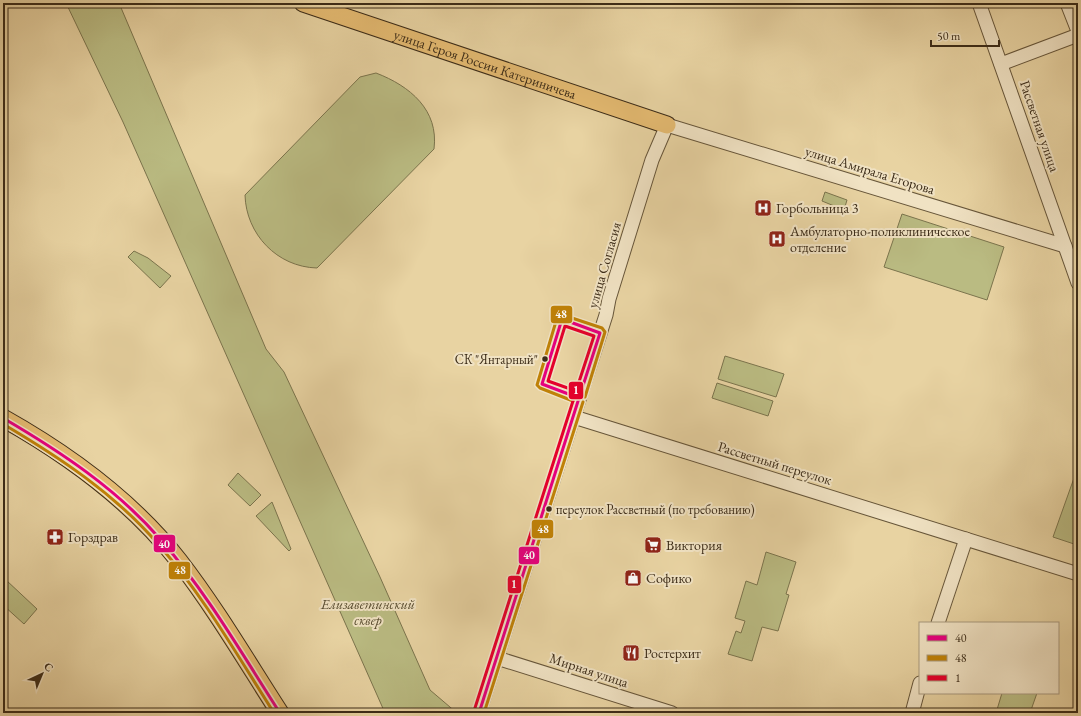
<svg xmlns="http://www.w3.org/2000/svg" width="1081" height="716" viewBox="0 0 1081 716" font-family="'EB Garamond',serif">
  <rect width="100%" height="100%" fill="#e8d3a2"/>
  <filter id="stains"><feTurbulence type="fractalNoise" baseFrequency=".005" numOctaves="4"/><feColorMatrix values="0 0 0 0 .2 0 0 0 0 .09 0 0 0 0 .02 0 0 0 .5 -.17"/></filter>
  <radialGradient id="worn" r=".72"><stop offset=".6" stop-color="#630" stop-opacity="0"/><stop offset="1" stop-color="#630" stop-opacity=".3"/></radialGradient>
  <!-- green -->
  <g fill="#babb82" stroke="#7b744d">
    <path d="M 66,3 L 119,3 L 266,349 L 284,372 L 380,577 L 430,690 L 457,713 L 385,713 L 123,122 Z"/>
    <path d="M 376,73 C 410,86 439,110 434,149 L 317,268 C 277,267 246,234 245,195 L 360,77 Z"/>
    <path d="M 825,192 L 847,200 L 844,210 L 822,201 Z"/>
    <path d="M 902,214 L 1004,247 L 987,300 L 884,267 Z"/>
    <path d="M 134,251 L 148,258 L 171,276 L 160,288 L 128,257 Z"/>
    <path d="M 725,356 L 784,374 L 776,397 L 718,379 Z"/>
    <path d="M 717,383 L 773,401 L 768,416 L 712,398 Z"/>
    <path d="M 238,473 L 261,495 L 250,506 L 228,485 Z"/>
    <path d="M 1074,478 L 1078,480 L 1077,545 L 1053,537 Z"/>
    <path d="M 272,502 L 291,549 L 289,551 L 256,516 Z"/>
    <path d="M 766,552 L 796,562 L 786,594 L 789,595 L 778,631 L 762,627 L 752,661 L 728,654 L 736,631 L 741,633 L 745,621 L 735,618 L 746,581 L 757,585 Z"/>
    <path d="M 6,580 L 37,609 L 24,624 L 3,605 L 3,583 Z"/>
    <path d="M 1002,693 L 1037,693 L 1030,713 L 996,713 Z"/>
  </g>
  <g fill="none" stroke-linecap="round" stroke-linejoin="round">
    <!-- minor casing -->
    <g stroke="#67563a" stroke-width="15">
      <g id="minor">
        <path d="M 979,3 L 1078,283"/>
        <path d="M 1067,3 L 1078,31"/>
        <path d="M 1001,64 L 1078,35"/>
        <path d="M 574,417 L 1078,574"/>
        <path d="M 938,623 L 966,539"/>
        <path d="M 497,658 L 672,713"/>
        <path d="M 479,713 L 606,315 L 609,299 L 652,160 L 667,125 L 1065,246"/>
        <path d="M 912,713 L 920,683"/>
      </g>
    </g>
    <!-- major casing -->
    <g stroke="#3c2c18" stroke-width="19">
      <g id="major">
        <path id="s1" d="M 303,3 L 667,125"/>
        <path d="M 3,418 C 69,455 132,501 179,561 C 216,609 247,662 280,713"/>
      </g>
    </g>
    <!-- minor -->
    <use href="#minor" stroke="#f0e2c3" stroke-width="13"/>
    <!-- major -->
    <use href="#major" stroke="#e4ba71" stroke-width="17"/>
    <!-- bus-1 casing -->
    <g stroke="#f0e2c3" stroke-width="6">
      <g id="bus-1">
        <path d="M 562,319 L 600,333 L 579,398 L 542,384 Z"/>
        <path d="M 3,418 C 61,452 117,489 161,540 C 207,593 242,654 280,713"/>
        <path d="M 479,713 L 579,398"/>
      </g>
    </g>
    <!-- bus-2 casing -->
    <g stroke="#f0e2c3" stroke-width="6">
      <g id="bus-2">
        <path d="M 573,401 L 540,388 L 537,385 L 557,318 L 560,314 L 602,328 L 605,332 L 585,397"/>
        <path d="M 3,424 C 59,457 115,494 158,544 C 203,595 237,655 274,713"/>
        <path d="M 484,713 L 583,402"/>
      </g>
    </g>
    <!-- bus-3 casing -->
    <g stroke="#f0e2c3" stroke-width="6">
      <g id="bus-3">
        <path d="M 565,326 L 594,336 L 576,391 L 548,381 Z"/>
        <path d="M 474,711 L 573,401"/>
      </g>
    </g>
    <!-- bus-1 -->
    <use href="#bus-1" stroke="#e5007d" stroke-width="3"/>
    <!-- bus-2 -->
    <use href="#bus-2" stroke="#bf8107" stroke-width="3"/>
    <!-- bus-3 -->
    <use href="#bus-3" stroke="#e4002b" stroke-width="3"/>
  </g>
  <!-- icons -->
  <defs>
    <g id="hospital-square" transform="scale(0.9)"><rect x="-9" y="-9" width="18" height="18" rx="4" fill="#8f2418" stroke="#f0e2c3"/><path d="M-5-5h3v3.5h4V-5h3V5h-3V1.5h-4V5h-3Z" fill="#fff"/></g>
    <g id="pharmacy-square" transform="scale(0.9)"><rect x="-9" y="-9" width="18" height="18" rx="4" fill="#8f2418" stroke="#f0e2c3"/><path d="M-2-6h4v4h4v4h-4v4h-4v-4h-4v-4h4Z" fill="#fff"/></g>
    <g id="supermarket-square" transform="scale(0.9)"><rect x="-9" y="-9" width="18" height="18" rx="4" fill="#8f2418" stroke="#f0e2c3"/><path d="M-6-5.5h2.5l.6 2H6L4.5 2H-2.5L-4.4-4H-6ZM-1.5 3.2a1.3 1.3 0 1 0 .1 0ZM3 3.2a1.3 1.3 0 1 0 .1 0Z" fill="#fff"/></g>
    <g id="shop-square" transform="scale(0.9)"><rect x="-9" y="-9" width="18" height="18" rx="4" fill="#8f2418" stroke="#f0e2c3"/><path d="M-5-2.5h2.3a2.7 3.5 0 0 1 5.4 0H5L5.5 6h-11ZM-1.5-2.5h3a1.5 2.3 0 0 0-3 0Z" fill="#fff"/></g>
    <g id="restaurant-square" transform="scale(0.9)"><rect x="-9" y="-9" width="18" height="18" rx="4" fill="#8f2418" stroke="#f0e2c3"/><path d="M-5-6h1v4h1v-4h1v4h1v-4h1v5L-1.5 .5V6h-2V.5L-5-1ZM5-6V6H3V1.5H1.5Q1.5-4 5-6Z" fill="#fff"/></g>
  </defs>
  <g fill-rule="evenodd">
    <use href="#hospital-square" x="763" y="208"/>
    <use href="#hospital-square" x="777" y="239"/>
    <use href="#pharmacy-square" x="55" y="537"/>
    <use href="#supermarket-square" x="653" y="545"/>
    <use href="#shop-square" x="633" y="578"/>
    <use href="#restaurant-square" x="631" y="653"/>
  </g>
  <!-- markers -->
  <g fill="#3c2c18" stroke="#f0e2c3" stroke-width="1.5">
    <circle cx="545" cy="359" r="3.5"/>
    <circle cx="549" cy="509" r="3.5"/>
  </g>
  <g text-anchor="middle" stroke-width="4" stroke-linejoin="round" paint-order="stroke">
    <!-- bus labels -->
    <g font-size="13" fill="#3c2c18" stroke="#f0e2c3" text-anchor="end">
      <text x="538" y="364">СК "Янтарный"</text>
      <text x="556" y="514" text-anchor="start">переулок Рассветный (по требованию)</text>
    </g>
    <!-- street labels -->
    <g font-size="14" fill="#3c2c18" stroke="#f0e2c3">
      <text dy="5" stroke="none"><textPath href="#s1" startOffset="192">улица Героя России Катериничева</textPath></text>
      <text transform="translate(1040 126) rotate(71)" y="5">Рассветная улица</text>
      <text transform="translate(870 170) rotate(17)" y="5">улица Амирала Егорова</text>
      <text transform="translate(604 265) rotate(-74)" y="5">улица Согласия</text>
      <text transform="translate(775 463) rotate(17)" y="5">Рассветный переулок</text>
      <text transform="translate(589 670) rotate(18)" y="5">Мирная улица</text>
    </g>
    <!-- poi labels -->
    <g font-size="14" fill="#3c2c18" stroke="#f0e2c3" text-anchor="start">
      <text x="776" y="213">Горбольница 3</text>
      <text x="790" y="236">Амбулаторно-поликлиническое<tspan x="790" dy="16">отделение</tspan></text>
      <text x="68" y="542">Горздрав</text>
      <text x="666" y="550">Виктория</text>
      <text x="646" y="583">Софико</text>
      <text x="644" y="658">Ростерхит</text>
    </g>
    <!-- park labels -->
    <g font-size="14" font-style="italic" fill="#55492d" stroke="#f0e2c3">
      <text x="368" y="609">Елизаветинский<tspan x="368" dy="16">сквер</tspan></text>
    </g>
  </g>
  <g stroke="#f0e2c3" stroke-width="1.5">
    <rect x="550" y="305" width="23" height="19" rx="4" fill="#bf8107"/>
    <rect x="568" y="381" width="16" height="19" rx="4" fill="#e4002b"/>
    <rect x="531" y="519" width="23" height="20" rx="4" fill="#bf8107"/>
    <rect x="153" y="534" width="23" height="19" rx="4" fill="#e5007d"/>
    <rect x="518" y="546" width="22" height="19" rx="4" fill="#e5007d"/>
    <rect x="168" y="561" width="23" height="19" rx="4" fill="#bf8107"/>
    <rect x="507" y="575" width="15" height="19" rx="4" fill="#e4002b"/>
  </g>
  <g font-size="11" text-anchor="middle" font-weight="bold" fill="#fff">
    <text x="561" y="318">48</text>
    <text x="576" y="394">1</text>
    <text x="543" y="533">48</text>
    <text x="164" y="548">40</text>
    <text x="529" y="559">40</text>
    <text x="180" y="574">48</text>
    <text x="514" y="588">1</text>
  </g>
  <!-- margin -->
  <rect width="1081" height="716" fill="none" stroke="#e8d3a2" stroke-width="16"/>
  <rect x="4" y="4" width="1073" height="708" fill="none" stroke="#3c2c18" stroke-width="2"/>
  <rect x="8" y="8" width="1065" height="700" fill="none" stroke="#3c2c18"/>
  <!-- legend -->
  <rect x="919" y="622" width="140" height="72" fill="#f0e2c3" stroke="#a8997f"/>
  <rect x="927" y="635" width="20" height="6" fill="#e5007d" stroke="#a8997f"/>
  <text x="955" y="642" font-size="12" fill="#3c2c18">40</text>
  <rect x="927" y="655" width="20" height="6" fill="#bf8107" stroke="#a8997f"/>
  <text x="955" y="662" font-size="12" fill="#3c2c18">48</text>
  <rect x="927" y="675" width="20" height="6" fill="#e4002b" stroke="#a8997f"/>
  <text x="955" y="682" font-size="12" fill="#3c2c18">1</text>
  <!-- north arrow -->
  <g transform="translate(42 674) rotate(44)" stroke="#f0e2c3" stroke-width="3" paint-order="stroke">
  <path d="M0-3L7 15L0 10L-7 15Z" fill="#3c2c18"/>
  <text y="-6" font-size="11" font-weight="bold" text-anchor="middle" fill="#3c2c18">С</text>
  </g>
  <!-- scale -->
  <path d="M931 40v6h68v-6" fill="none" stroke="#3c2c18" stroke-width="2"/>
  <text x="937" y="40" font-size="12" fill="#3c2c18" stroke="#f0e2c3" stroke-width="3" paint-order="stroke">50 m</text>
  <rect width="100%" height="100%" filter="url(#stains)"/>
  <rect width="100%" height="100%" fill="url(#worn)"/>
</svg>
